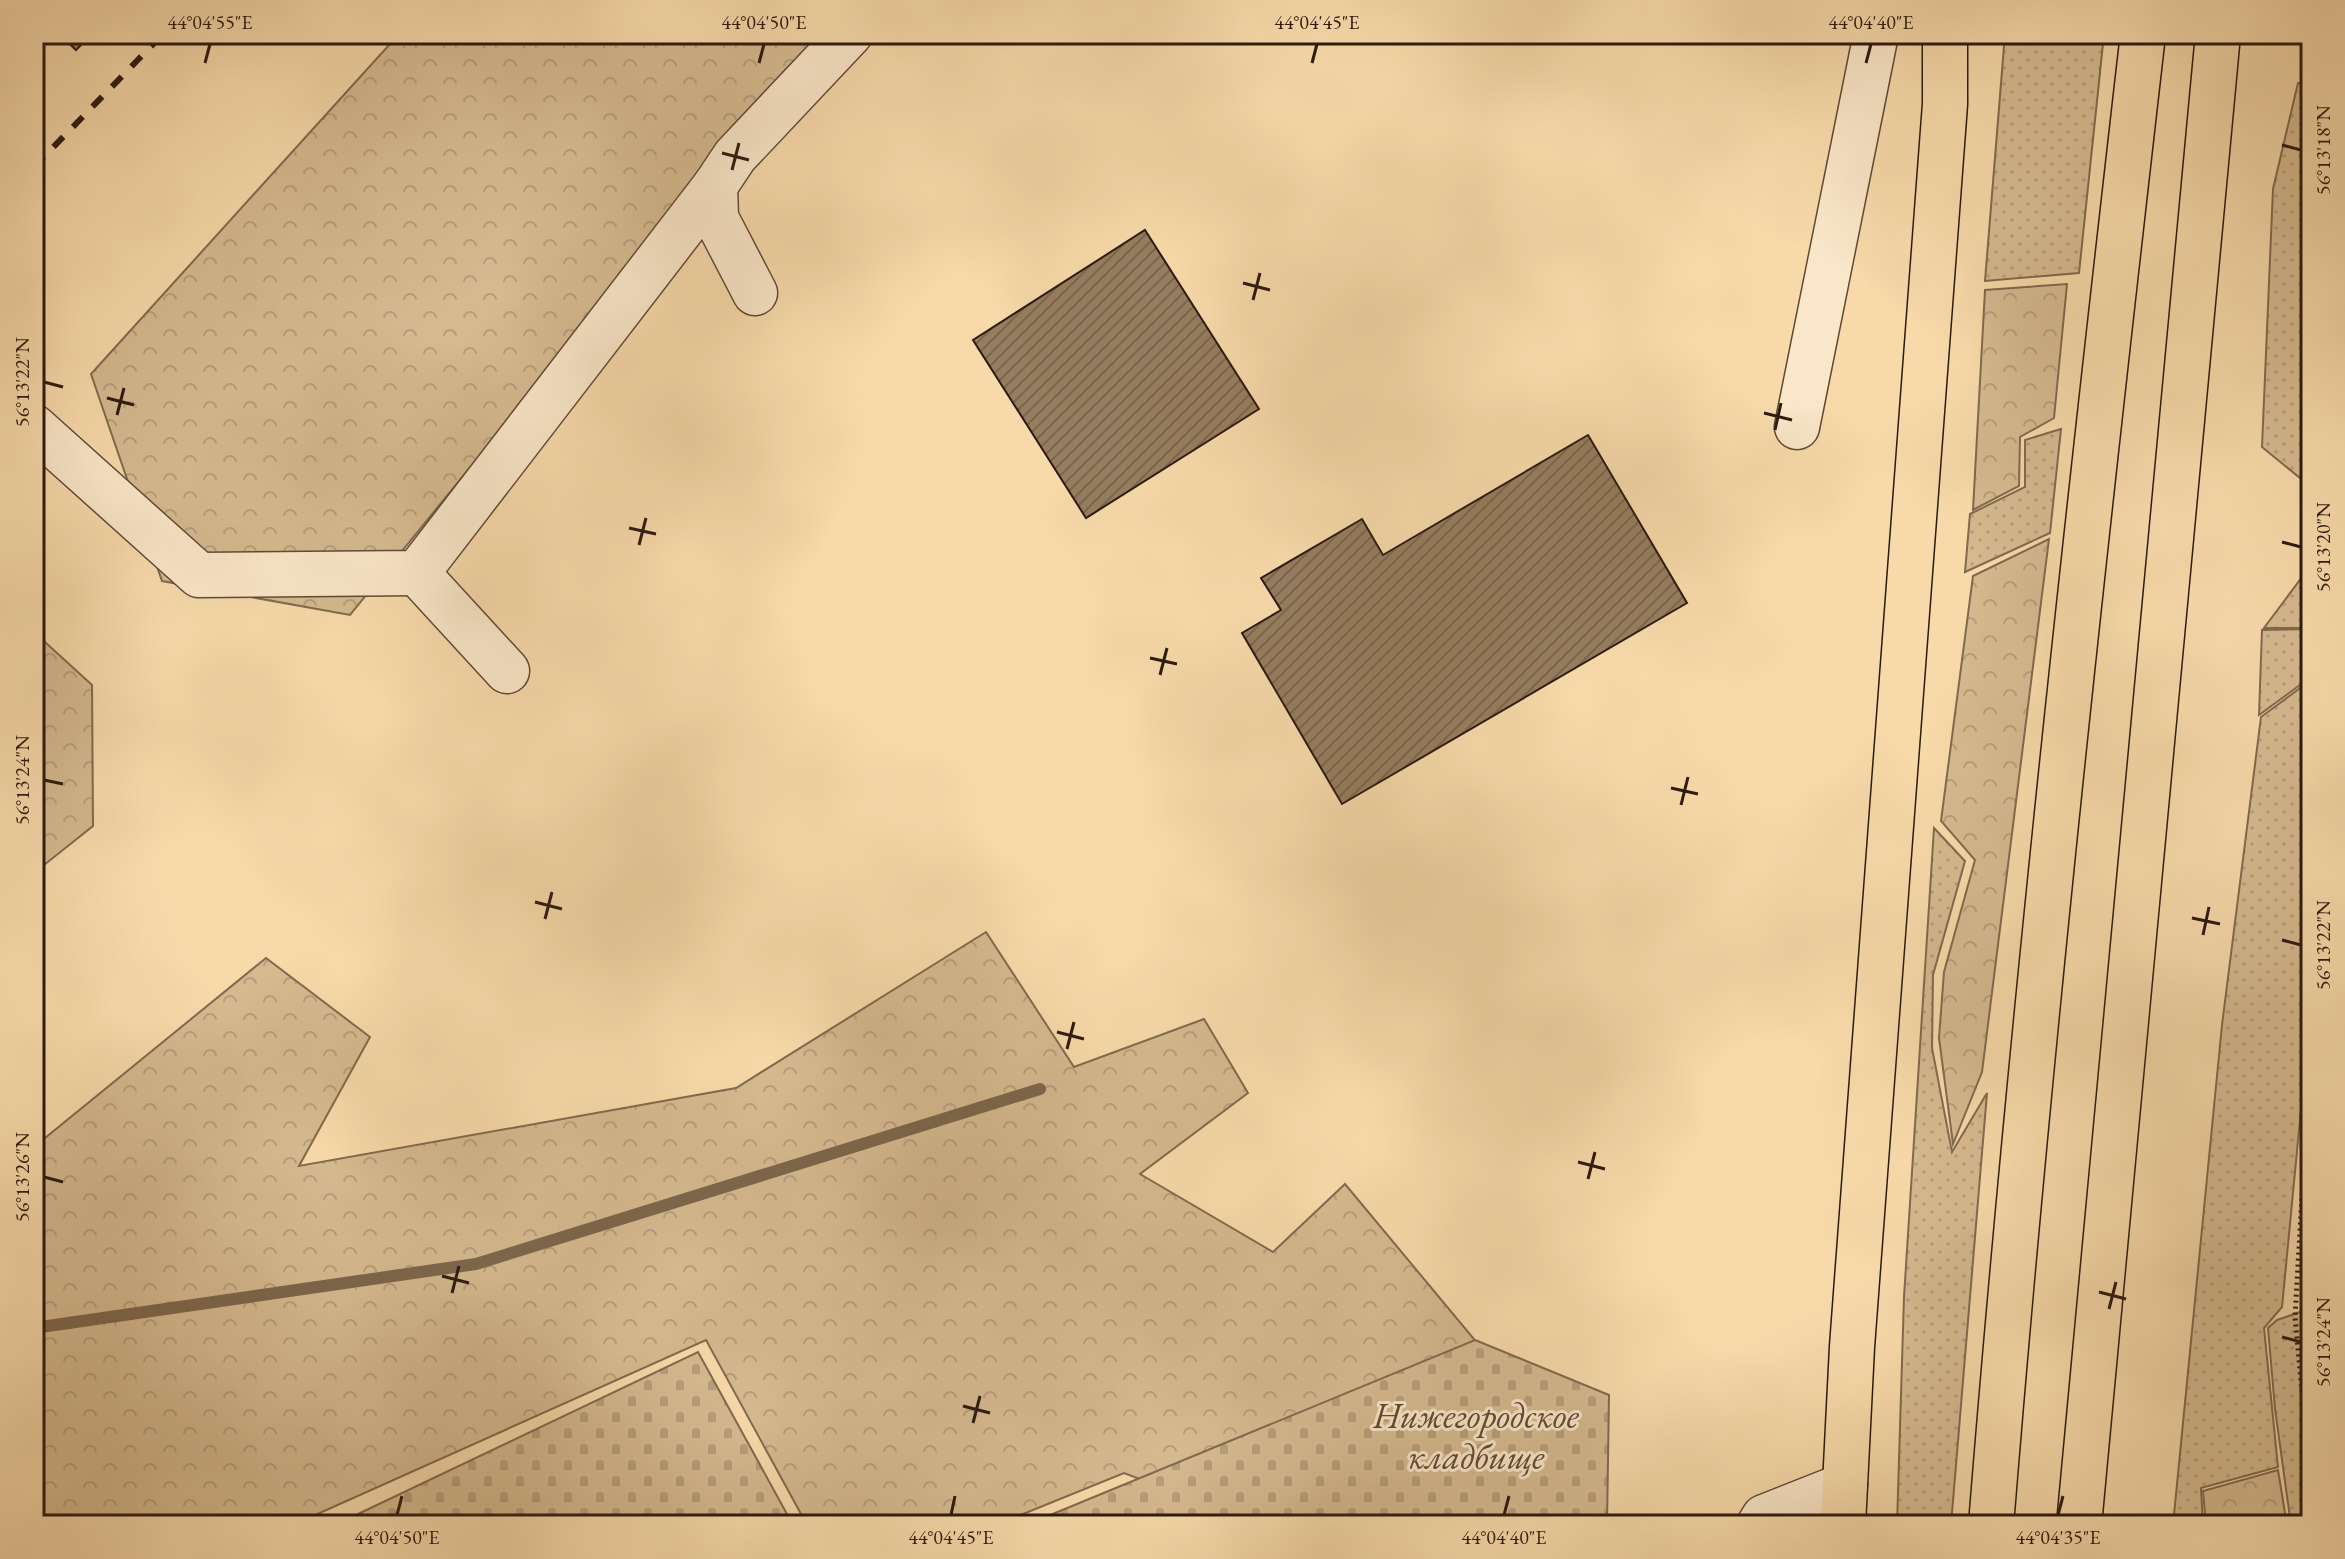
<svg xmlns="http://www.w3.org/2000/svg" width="2345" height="1559" viewBox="0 0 2345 1559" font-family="'EB Garamond',serif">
  <defs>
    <pattern id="grass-dots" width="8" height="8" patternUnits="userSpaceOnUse" patternTransform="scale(2)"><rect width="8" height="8" fill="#d5b98f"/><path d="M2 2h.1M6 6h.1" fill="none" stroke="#b79e7a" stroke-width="1.8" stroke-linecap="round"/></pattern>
    <pattern id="forest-crowns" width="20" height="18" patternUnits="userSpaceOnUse" patternTransform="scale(2)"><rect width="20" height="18" fill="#d5b98f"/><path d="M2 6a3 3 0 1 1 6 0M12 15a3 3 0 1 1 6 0" fill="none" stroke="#b79e7a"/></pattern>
    <pattern id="cemetery-stones" width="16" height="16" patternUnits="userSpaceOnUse" patternTransform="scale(2)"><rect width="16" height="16" fill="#d5b98f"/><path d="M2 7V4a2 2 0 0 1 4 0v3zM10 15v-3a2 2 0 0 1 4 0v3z" fill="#b79e7a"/></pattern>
    <pattern id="building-hatch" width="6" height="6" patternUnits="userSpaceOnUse" patternTransform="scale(2)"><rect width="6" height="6" fill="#967d5f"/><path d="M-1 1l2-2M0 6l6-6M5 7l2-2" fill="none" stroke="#7b664d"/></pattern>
  </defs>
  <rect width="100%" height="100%" fill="#f7d9aa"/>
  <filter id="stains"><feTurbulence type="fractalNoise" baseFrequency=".0025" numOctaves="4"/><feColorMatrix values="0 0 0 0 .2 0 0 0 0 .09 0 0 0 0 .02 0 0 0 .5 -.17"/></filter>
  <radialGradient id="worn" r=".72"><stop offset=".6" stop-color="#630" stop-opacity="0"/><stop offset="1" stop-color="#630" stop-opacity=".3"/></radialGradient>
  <!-- grass -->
  <g fill="url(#grass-dots)" stroke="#816a4e" stroke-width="2">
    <path d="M 2005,34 L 2104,34 L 2079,273 L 1985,281 Z"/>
    <path d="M 2311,82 L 2311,487 L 2262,447 L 2273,189 L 2298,83 Z"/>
    <path d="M 2061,429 L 2050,533 L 1965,572 L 1970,514 L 2025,487 L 2025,440 Z"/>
    <path d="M 2311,565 L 2311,628 L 2264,628 Z"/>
    <path d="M 2311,629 L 2311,677 L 2259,715 L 2262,630 Z"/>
    <path d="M 2311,680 L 2311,1099 L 2302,1099 L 2282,1307 L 2264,1328 L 2278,1467 L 2201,1488 L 2203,1525 L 2173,1525 L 2222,1025 L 2261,717 Z"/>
    <path d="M 1934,828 L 1965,861 L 1933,975 L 1932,1048 L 1952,1152 L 1987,1093 L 1951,1525 L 1897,1525 L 1904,1297 Z"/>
    <path d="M 2311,1172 L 2311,1525 L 2291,1525 L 2275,1409 L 2268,1328 L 2277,1320 L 2303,1311 Z"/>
  </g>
  <!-- forest -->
  <g fill="url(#forest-crowns)" stroke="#816a4e" stroke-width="2">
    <path d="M 399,34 L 872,34 L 529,395 L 350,615 L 162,581 L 91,374 Z"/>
    <path d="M 2067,284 L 2054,418 L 2020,437 L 2019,486 L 1973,510 L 1985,290 Z"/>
    <path d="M 2049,539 L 1982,1072 L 1953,1144 L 1939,1038 L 1944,972 L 1975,860 L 1941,821 L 1973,576 Z"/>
    <path d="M 34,632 L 92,685 L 93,826 L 34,873 Z"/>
    <path d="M 986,932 L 1074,1067 L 1204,1019 L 1248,1093 L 1140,1174 L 1273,1252 L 1345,1184 L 1498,1368 L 1260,1525 L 1124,1473 L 996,1525 L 807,1525 L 706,1340 L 293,1525 L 34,1525 L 34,1147 L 266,958 L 370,1037 L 299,1166 L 736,1088 Z"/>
    <path d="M 2278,1470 L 2287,1525 L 2206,1525 L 2203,1491 Z"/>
  </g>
  <!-- cemetery -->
  <g fill="url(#cemetery-stones)" stroke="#816a4e" stroke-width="2">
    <path d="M 1475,1340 L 1609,1395 L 1607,1525 L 1026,1525 Z"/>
    <path d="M 698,1352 L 793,1525 L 335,1525 Z"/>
  </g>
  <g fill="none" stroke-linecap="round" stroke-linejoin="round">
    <!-- stream -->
    <path stroke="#7d664c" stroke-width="12" d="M 34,1328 L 476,1264 L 1040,1089"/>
  </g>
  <!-- building -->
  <g fill="url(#building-hatch)" stroke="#2d1a0e" stroke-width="2">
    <path d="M 59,34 L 92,34 L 76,50 Z"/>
    <path d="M 1145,230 L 1259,409 L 1086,518 L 973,340 Z"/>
    <path d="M 1588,435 L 1687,603 L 1342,804 L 1242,633 L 1281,610 L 1261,578 L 1362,519 L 1383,555 Z"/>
  </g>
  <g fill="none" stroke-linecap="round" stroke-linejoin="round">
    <!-- minor casing -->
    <g stroke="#604a35" stroke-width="47">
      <g id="minor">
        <path d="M 755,293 L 716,218 L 715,186 L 735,156 L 850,34"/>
        <path d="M 34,427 L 199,575 L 417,573 L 715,186"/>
        <path d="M 1797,427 L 1876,34"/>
        <path d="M 417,573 L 507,671"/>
        <path d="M 1759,1525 L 1764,1517 L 1845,1485"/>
      </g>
    </g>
    <!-- major casing -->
    <g stroke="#2d1a0e" stroke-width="47">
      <g id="major">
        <path d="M 1843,1525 L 1852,1347 L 1945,104 L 1945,34"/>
        <path d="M 1991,1525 C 2031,1027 2086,530 2143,34"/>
        <path d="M 2079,1525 L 2218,34"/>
      </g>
    </g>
    <!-- path -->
    <path stroke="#2d1a0e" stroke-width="5" stroke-dasharray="2 4" stroke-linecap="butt" d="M 2311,1043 L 2295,1317 L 2304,1413 L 2311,1444"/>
    <!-- minor -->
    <use href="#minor" stroke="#fae6c8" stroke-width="44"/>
    <!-- major -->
    <use href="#major" stroke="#f7d9aa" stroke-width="44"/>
    <!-- rail -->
    <path stroke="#2d1a0e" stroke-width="6" stroke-dasharray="14 14" stroke-linecap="butt" d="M 34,167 L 163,34"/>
  </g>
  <!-- ticks -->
  <path fill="none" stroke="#2d1a0e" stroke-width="3" d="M 205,63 L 210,44M 759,63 L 764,44M 1312,63 L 1317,44M 1866,63 L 1871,44M 2282,145 L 2301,150M 722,153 L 749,160M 732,170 L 739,143M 1243,283 L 1270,290M 1253,300 L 1260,273M 44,382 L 63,387M 107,398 L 134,405M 1764,413 L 1792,420M 117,415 L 124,388M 1775,430 L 1781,403M 629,528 L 656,534M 2282,542 L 2301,547M 639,545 L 646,518M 1150,658 L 1177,664M 1160,675 L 1167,648M 44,780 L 63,784M 1671,788 L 1698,794M 1681,805 L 1688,777M 535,902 L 562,909M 2192,918 L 2220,924M 545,919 L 552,892M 2203,935 L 2209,907M 2282,940 L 2301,945M 1057,1032 L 1084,1039M 1067,1049 L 1074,1022M 1578,1162 L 1605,1169M 44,1177 L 63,1182M 1588,1179 L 1595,1152M 442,1276 L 469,1283M 2099,1292 L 2126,1299M 452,1293 L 459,1266M 2109,1309 L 2116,1282M 2282,1337 L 2301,1342M 963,1406 L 990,1413M 973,1423 L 980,1396M 397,1515 L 402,1496M 951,1515 L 955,1496M 1504,1515 L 1509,1496M 2058,1515 L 2063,1496"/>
  <g text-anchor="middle" stroke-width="6" stroke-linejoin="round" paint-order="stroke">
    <!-- park labels -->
    <g font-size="36" font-style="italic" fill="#5f4a35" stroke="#fae6c8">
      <text x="1476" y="1428">Нижегородское<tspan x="1476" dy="41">кладбище</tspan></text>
    </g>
  </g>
  <!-- margin -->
  <rect width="2345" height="1559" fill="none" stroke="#f7d9aa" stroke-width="88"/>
  <rect x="44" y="44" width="2257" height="1471" fill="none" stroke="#2d1a0e" stroke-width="3"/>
  <g font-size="20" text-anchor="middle" fill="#2d1a0e">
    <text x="210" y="29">44°04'55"E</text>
    <text x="764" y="29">44°04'50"E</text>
    <text x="1317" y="29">44°04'45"E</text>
    <text x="1871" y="29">44°04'40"E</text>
    <text transform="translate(2323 150) rotate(-90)" y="7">56°13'18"N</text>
    <text transform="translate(22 382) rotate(-90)" y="7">56°13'22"N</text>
    <text transform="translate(2323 547) rotate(-90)" y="7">56°13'20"N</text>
    <text transform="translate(22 780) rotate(-90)" y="7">56°13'24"N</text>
    <text transform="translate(2323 945) rotate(-90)" y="7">56°13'22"N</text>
    <text transform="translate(22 1177) rotate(-90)" y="7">56°13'26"N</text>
    <text transform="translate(2323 1342) rotate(-90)" y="7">56°13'24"N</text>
    <text x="397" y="1544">44°04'50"E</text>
    <text x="951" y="1544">44°04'45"E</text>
    <text x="1504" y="1544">44°04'40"E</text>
    <text x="2058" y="1544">44°04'35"E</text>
  </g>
  <rect width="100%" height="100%" filter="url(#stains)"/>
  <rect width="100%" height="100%" fill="url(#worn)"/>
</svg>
